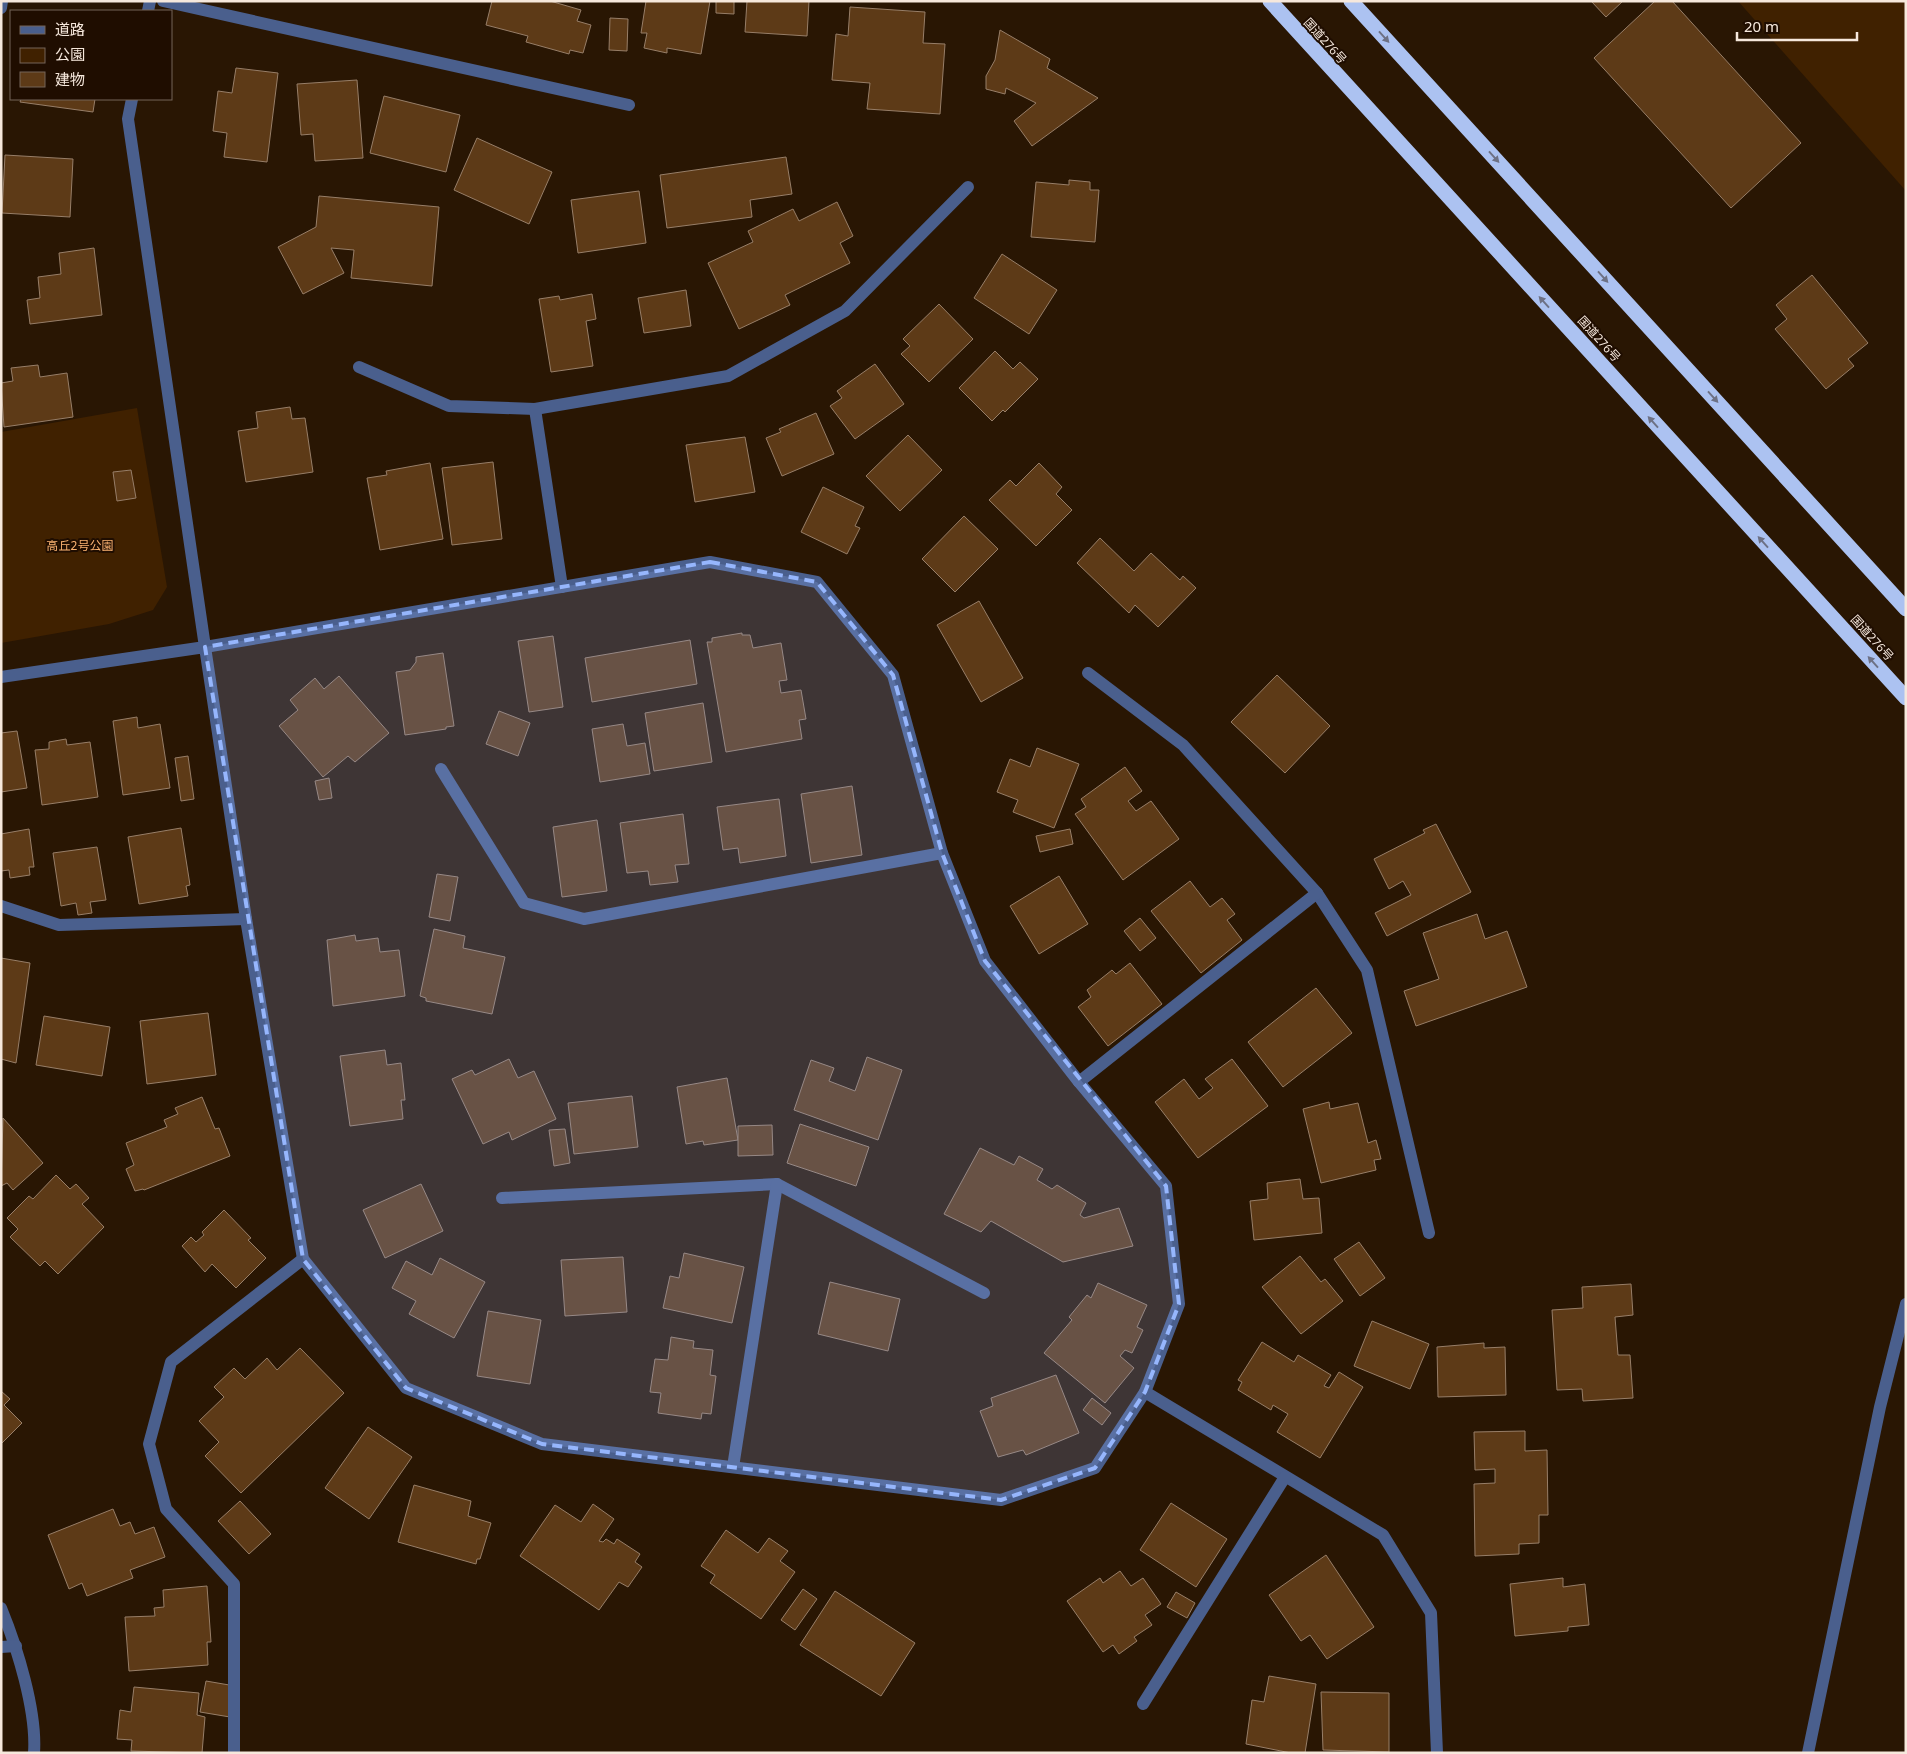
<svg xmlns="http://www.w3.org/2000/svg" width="1907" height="1754" viewBox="0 0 1907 1754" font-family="'Noto Sans','Noto Sans JP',sans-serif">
  <rect width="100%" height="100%" fill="#291603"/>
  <!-- green -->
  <g fill="#402100">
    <path d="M 1738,1 L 1906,1 L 1906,191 Z"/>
    <path d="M 137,408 L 167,587 L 153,610 L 109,624 L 1,643 L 1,432 Z"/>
  </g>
  <!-- building -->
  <g fill="#5d3a17" stroke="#977e68">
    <path d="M 492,1 L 550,1 L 581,10 L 577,21 L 591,25 L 583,53 L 570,50 L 569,54 L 526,42 L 528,36 L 486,25 Z"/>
    <path d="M 646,1 L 710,1 L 701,54 L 667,48 L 667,53 L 644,48 L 647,33 L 641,33 Z"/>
    <path d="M 716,1 L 734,1 L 734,14 L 716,13 Z"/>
    <path d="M 747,1 L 809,1 L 807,36 L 745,32 Z"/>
    <path d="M 1591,1 L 1623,1 L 1606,17 Z"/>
    <path d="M 1655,1 L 1672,1 L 1801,143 L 1731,208 L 1594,58 Z"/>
    <path d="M 850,7 L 925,12 L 923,43 L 945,44 L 940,114 L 867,109 L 870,83 L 832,80 L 836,34 L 848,36 Z"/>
    <path d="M 610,18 L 628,19 L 627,51 L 609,50 Z"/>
    <path d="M 1000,30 L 1050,59 L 1047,68 L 1098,98 L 1032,146 L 1014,121 L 1036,103 L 1006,88 L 1005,94 L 986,89 L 986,76 L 995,60 Z"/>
    <path d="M 236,68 L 278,73 L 267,162 L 224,157 L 227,133 L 213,131 L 218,91 L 232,93 Z"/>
    <path d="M 357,80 L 363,158 L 315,161 L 313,134 L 301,135 L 297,84 Z"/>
    <path d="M 384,96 L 460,115 L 446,172 L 370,153 Z"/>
    <path d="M 21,99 L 95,99 L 93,112 L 20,102 Z"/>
    <path d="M 477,138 L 552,172 L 529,224 L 454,190 Z"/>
    <path d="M 5,155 L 73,159 L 70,217 L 2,213 Z"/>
    <path d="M 786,157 L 792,194 L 750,200 L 752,217 L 667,228 L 660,175 Z"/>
    <path d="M 1069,180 L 1090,182 L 1090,190 L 1099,190 L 1095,242 L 1031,237 L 1036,182 L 1069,185 Z"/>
    <path d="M 639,191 L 646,243 L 578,253 L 571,200 Z"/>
    <path d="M 319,196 L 439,207 L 432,286 L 351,278 L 354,250 L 331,248 L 344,273 L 303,294 L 278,247 L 316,227 Z"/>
    <path d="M 837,202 L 853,236 L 840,243 L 850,263 L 785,295 L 790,305 L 739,329 L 708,263 L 753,242 L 748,231 L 793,209 L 799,221 Z"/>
    <path d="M 94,248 L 102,315 L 30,324 L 27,300 L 40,298 L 38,277 L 61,274 L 59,253 Z"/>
    <path d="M 1002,254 L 1057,290 L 1029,334 L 974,298 Z"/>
    <path d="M 1812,275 L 1868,343 L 1848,359 L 1854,366 L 1826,389 L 1775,329 L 1787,319 L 1776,305 Z"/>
    <path d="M 686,290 L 691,326 L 644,333 L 638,298 Z"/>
    <path d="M 592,294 L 596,319 L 586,321 L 593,366 L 551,372 L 539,299 L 559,296 L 560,300 Z"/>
    <path d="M 939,304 L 973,339 L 929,382 L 901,354 L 910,346 L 903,339 Z"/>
    <path d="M 995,351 L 1013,369 L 1020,362 L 1038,379 L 1005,412 L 1003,410 L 992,421 L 959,388 Z"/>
    <path d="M 875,364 L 904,404 L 855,439 L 830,406 L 842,398 L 837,391 Z"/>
    <path d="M 38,365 L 40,377 L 67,373 L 73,417 L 4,427 L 1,383 L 13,381 L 11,368 Z"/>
    <path d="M 290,407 L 292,419 L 305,418 L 313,472 L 246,482 L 238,431 L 258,428 L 256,412 Z"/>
    <path d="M 816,413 L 834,454 L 782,476 L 766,438 L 781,432 L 779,429 Z"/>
    <path d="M 908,435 L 942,470 L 900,511 L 866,476 Z"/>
    <path d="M 745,437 L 755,492 L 695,502 L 686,445 Z"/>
    <path d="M 493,462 L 502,539 L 452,545 L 442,468 Z"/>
    <path d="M 430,463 L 443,539 L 380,550 L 367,478 L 387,475 L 386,471 Z"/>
    <path d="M 1039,463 L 1062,487 L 1056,494 L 1072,510 L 1036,546 L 989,500 L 1010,480 L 1016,486 Z"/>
    <path d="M 131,470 L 136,498 L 117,501 L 113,472 Z"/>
    <path d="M 823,487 L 864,507 L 855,526 L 860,528 L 847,554 L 801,532 Z"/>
    <path d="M 964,516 L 998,549 L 955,592 L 922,559 Z"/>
    <path d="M 1100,538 L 1134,571 L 1151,553 L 1180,580 L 1183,576 L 1196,588 L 1158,627 L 1135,605 L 1129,613 L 1077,563 Z"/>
    <path d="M 979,601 L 1023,678 L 981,702 L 937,625 Z"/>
    <path d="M 742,633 L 742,635 L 750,635 L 753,648 L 781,643 L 787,680 L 779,681 L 781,693 L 801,690 L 806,719 L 799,720 L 802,739 L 726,752 L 707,642 L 712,642 L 712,638 Z"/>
    <path d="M 553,636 L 563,707 L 529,712 L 518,641 Z"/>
    <path d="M 690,640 L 697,684 L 592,702 L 585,658 Z"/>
    <path d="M 443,653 L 454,726 L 446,727 L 446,729 L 405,735 L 396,672 L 410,670 L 416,662 L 416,657 Z"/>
    <path d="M 1277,675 L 1330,726 L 1285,773 L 1231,722 Z"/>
    <path d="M 339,676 L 389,733 L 355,762 L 348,756 L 323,777 L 279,726 L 298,710 L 290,700 L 315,678 L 324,689 Z"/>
    <path d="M 703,703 L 712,762 L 654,771 L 645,713 Z"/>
    <path d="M 499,711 L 530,723 L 518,756 L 486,744 Z"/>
    <path d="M 137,717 L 138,728 L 160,724 L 170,788 L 123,795 L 113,721 Z"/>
    <path d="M 623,724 L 627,746 L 645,743 L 650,774 L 600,782 L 592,729 Z"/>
    <path d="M 17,731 L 27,788 L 1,792 L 1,733 Z"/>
    <path d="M 66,739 L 67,745 L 90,742 L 98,797 L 42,805 L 35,750 L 49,749 L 49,742 Z"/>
    <path d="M 1037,748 L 1079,764 L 1054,828 L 1013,812 L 1018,800 L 997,792 L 1010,759 L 1030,767 Z"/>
    <path d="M 188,756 L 194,799 L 181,801 L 175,758 Z"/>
    <path d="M 1125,767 L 1142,791 L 1128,801 L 1136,811 L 1151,801 L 1179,839 L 1123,880 L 1075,814 L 1086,807 L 1081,799 Z"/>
    <path d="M 329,778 L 332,798 L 319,800 L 315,781 Z"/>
    <path d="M 852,786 L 862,855 L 811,863 L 801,794 Z"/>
    <path d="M 779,799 L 786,856 L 740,863 L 738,848 L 723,850 L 717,807 Z"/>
    <path d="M 683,814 L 689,864 L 675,865 L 678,882 L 650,885 L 648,871 L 627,873 L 620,823 Z"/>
    <path d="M 597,820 L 607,891 L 562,897 L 553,827 Z"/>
    <path d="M 1436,824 L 1471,892 L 1387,936 L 1375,913 L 1411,895 L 1403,881 L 1389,889 L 1374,859 L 1425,833 L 1423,830 Z"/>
    <path d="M 181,828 L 190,885 L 186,886 L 188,896 L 139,904 L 128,837 Z"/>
    <path d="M 29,829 L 34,867 L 29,867 L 30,875 L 10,878 L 9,870 L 1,871 L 1,834 Z"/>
    <path d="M 1070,829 L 1073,844 L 1040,852 L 1036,836 Z"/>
    <path d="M 97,847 L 106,900 L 90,902 L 92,913 L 78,915 L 76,903 L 61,906 L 53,853 Z"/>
    <path d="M 437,874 L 458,877 L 450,921 L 429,917 Z"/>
    <path d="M 1059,876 L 1088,924 L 1039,954 L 1010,906 Z"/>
    <path d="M 1190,881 L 1210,907 L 1222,898 L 1235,914 L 1227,920 L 1242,940 L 1201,973 L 1151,911 Z"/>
    <path d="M 1477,914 L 1485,939 L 1507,931 L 1527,987 L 1416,1026 L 1404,991 L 1439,979 L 1423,933 Z"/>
    <path d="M 1140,918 L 1156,938 L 1140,951 L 1124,931 Z"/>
    <path d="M 434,929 L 465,936 L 463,948 L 505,957 L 492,1014 L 426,1001 L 426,998 L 420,996 Z"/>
    <path d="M 355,935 L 356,941 L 378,938 L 380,952 L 399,950 L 405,996 L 333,1006 L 327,940 Z"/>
    <path d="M 1,958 L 30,963 L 16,1063 L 1,1059 Z"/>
    <path d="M 1130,963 L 1162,1004 L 1108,1046 L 1078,1007 L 1091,997 L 1087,990 L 1112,970 L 1116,974 Z"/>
    <path d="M 1316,988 L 1352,1033 L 1283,1087 L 1248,1042 Z"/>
    <path d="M 208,1013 L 216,1075 L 147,1084 L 140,1021 Z"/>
    <path d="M 44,1016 L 110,1027 L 102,1076 L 36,1065 Z"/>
    <path d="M 385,1050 L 387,1065 L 401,1063 L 405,1100 L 401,1100 L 403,1119 L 350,1126 L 340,1056 Z"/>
    <path d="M 867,1057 L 902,1070 L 878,1140 L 794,1110 L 811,1060 L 834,1068 L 829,1081 L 855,1091 Z"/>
    <path d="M 509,1059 L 518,1078 L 534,1071 L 556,1119 L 512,1140 L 509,1132 L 483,1144 L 452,1079 L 472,1070 L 475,1075 Z"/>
    <path d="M 1232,1059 L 1268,1106 L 1198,1158 L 1155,1102 L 1184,1079 L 1199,1099 L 1213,1088 L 1205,1079 Z"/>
    <path d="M 727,1078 L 738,1140 L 704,1145 L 703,1141 L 686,1144 L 677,1087 Z"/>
    <path d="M 632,1096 L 638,1147 L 574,1154 L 568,1103 Z"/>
    <path d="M 202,1097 L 215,1129 L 219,1128 L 230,1156 L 144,1190 L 143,1189 L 135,1191 L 126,1169 L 134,1165 L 126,1143 L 167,1127 L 164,1120 L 178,1114 L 175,1108 Z"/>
    <path d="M 1329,1102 L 1330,1109 L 1358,1103 L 1368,1143 L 1376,1140 L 1381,1159 L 1374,1160 L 1376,1170 L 1321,1183 L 1303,1109 Z"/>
    <path d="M 3,1118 L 43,1163 L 13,1190 L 7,1183 L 1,1186 Z"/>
    <path d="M 800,1124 L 869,1147 L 856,1186 L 787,1163 Z"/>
    <path d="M 772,1125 L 773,1155 L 738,1156 L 738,1126 Z"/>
    <path d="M 565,1129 L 570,1163 L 554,1166 L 549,1130 Z"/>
    <path d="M 980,1148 L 1014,1165 L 1019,1156 L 1043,1169 L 1037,1180 L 1052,1189 L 1057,1185 L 1086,1203 L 1080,1215 L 1084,1218 L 1119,1208 L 1133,1246 L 1063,1262 L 991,1221 L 981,1232 L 944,1214 Z"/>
    <path d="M 56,1175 L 70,1189 L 76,1184 L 89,1198 L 82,1204 L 104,1227 L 58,1274 L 45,1261 L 40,1266 L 10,1237 L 18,1229 L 7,1218 L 29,1196 L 33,1199 Z"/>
    <path d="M 1300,1179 L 1303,1199 L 1319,1198 L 1322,1233 L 1254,1240 L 1250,1201 L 1268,1199 L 1267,1183 Z"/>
    <path d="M 421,1184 L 443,1231 L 385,1258 L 363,1210 Z"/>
    <path d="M 224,1210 L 251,1238 L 248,1240 L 266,1258 L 236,1288 L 212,1264 L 205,1272 L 182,1246 L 191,1237 L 196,1242 L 204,1235 L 202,1232 Z"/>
    <path d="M 1359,1242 L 1385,1278 L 1360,1296 L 1334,1259 Z"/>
    <path d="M 684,1253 L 744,1267 L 732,1323 L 663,1308 L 670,1276 L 679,1278 Z"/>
    <path d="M 1300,1256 L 1321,1282 L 1325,1279 L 1343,1301 L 1301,1334 L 1262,1287 Z"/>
    <path d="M 623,1257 L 627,1312 L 565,1316 L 561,1260 Z"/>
    <path d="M 440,1258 L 485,1282 L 454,1338 L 409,1314 L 416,1301 L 392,1288 L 406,1261 L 432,1275 Z"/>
    <path d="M 830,1282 L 900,1299 L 888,1351 L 818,1334 Z"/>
    <path d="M 1098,1283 L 1147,1305 L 1137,1327 L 1143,1330 L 1132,1353 L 1125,1350 L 1120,1356 L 1134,1368 L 1105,1403 L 1044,1353 L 1072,1320 L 1069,1317 L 1087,1295 L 1091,1298 Z"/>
    <path d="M 1631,1284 L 1633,1315 L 1615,1317 L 1618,1355 L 1630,1355 L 1633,1398 L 1583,1401 L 1582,1389 L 1557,1390 L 1552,1310 L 1583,1308 L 1582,1287 Z"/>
    <path d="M 488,1311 L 541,1320 L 530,1384 L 477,1376 Z"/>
    <path d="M 1372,1321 L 1429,1344 L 1410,1389 L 1354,1366 Z"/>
    <path d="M 671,1337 L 694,1341 L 693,1348 L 713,1350 L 710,1375 L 716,1376 L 711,1414 L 702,1413 L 701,1419 L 658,1413 L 661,1393 L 650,1392 L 655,1359 L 668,1360 Z"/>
    <path d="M 1262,1342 L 1294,1362 L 1298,1355 L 1331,1375 L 1324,1386 L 1329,1388 L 1339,1372 L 1363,1387 L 1320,1458 L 1277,1432 L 1288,1414 L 1273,1405 L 1271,1410 L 1238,1390 L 1242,1382 L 1238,1380 Z"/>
    <path d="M 1484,1343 L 1484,1348 L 1505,1347 L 1506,1395 L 1438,1397 L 1437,1347 Z"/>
    <path d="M 300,1348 L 344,1393 L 241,1493 L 205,1456 L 219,1442 L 199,1421 L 224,1397 L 214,1387 L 234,1368 L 245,1379 L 267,1358 L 277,1370 Z"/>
    <path d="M 1056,1375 L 1079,1433 L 1026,1455 L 1023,1450 L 998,1457 L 980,1411 L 993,1406 L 991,1398 Z"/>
    <path d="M 1,1391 L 10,1399 L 4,1405 L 22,1423 L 1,1444 Z"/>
    <path d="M 1092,1398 L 1111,1413 L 1102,1425 L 1083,1410 Z"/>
    <path d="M 368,1427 L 412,1457 L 369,1519 L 325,1488 Z"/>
    <path d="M 1525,1431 L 1525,1451 L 1547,1450 L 1548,1515 L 1539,1515 L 1539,1543 L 1519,1544 L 1519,1554 L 1475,1556 L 1474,1484 L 1495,1483 L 1495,1469 L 1475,1470 L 1474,1432 Z"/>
    <path d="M 414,1485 L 471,1501 L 468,1516 L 491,1523 L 480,1559 L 477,1559 L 476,1564 L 398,1542 Z"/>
    <path d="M 240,1501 L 271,1534 L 249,1554 L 218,1521 Z"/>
    <path d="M 1171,1503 L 1227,1539 L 1196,1587 L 1140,1550 Z"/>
    <path d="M 593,1504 L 614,1519 L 599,1541 L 603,1542 L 606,1539 L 614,1544 L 617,1539 L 640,1554 L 635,1562 L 642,1567 L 628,1587 L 619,1582 L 599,1610 L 520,1556 L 555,1505 L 581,1522 Z"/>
    <path d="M 113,1509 L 120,1526 L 130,1522 L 135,1534 L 154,1527 L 165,1557 L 130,1570 L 133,1578 L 87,1596 L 82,1583 L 69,1589 L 48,1535 Z"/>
    <path d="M 726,1530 L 758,1553 L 769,1538 L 788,1551 L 780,1561 L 795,1572 L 761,1619 L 710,1583 L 715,1575 L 701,1566 Z"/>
    <path d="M 1326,1555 L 1374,1627 L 1327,1659 L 1310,1635 L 1301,1641 L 1269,1595 Z"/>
    <path d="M 1120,1571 L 1131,1586 L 1143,1578 L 1161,1604 L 1145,1615 L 1152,1625 L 1134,1637 L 1137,1641 L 1119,1654 L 1113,1645 L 1103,1652 L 1067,1601 L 1100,1578 L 1103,1583 Z"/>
    <path d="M 1563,1578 L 1563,1587 L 1585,1584 L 1589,1625 L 1568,1627 L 1568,1631 L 1515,1636 L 1510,1584 Z"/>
    <path d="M 207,1586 L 211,1642 L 207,1642 L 208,1665 L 129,1671 L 125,1617 L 155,1616 L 154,1608 L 164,1607 L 163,1590 Z"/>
    <path d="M 803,1589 L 817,1599 L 795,1630 L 781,1620 Z"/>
    <path d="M 835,1591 L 915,1643 L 881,1696 L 800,1645 Z"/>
    <path d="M 1176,1592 L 1195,1603 L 1187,1618 L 1167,1607 Z"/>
    <path d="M 1269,1676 L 1316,1684 L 1305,1753 L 1291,1753 L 1246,1744 L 1252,1700 L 1264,1702 Z"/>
    <path d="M 206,1681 L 235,1686 L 230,1717 L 200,1712 Z"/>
    <path d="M 134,1687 L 199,1693 L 197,1715 L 205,1717 L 202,1753 L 131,1751 L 132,1740 L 117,1739 L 120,1710 L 131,1712 Z"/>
    <path d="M 1321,1692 L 1389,1693 L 1389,1752 L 1323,1750 Z"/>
  </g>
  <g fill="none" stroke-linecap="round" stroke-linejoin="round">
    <!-- minor -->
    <g stroke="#4a5f8d" stroke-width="12">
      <path d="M 163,1 L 629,105"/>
      <path d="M 1,8 L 2,1"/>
      <path d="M 148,11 L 150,1"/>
      <path d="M 359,367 L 449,406 L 535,409 L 728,376 L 845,311 L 968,187"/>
      <path d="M 535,409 L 562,587"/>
      <path d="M 1088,673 L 1183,745 L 1317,893 L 1367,970 L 1429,1233"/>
      <path d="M 1,677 L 205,647 L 710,562 L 817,582 L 893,675 L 942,853 L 985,961 L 1079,1082 L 1166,1186 L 1179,1304 L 1145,1392 L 1095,1468 L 1001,1500 L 542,1444 L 406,1388 L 303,1259 L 246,919 L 205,647 L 128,119 L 132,99"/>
      <path d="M 441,769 L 524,903 L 584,919 L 942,853"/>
      <path d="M 1,906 L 59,925 L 246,919"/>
      <path d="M 1079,1082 L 1317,893"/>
      <path d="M 502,1198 L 777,1184 L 984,1293"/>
      <path d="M 1145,1392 L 1383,1535 L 1431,1613 L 1437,1753"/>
      <path d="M 733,1467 L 777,1184"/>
      <path d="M 1,1608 C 17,1647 37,1711 34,1753"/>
      <path d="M 1,1647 L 16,1646"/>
      <path d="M 1143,1704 L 1285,1477"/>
      <path d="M 234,1753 L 234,1584 L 166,1509 L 149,1444 L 171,1362 L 303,1259"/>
      <path d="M 1808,1753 L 1880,1407 L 1906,1304"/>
    </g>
    <!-- highway -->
    <g stroke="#acc2f1" stroke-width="15">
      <path d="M 1270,1 L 1906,698"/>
      <path d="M 1351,1 L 1906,609"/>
    </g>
  </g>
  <!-- one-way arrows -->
  <defs><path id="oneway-solid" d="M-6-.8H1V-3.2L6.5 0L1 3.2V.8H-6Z" transform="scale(1.25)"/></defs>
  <g fill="#6d7185">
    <use href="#oneway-solid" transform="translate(1384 37) rotate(48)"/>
    <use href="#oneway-solid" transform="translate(1494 157) rotate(48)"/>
    <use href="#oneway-solid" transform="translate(1603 277) rotate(48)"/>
    <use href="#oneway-solid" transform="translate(1544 302) rotate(-132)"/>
    <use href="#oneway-solid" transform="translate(1713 397) rotate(48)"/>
    <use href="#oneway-solid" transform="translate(1653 422) rotate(-132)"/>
    <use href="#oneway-solid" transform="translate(1763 542) rotate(-132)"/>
    <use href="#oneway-solid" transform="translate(1873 662) rotate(-132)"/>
  </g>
  <!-- marked area -->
  <path fill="#96b6fd" fill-opacity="0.2" stroke="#96b6fd" stroke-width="4" stroke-dasharray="10 6" stroke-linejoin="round" d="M 710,562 L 817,582 L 893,675 L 942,853 L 985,961 L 1166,1186 L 1179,1304 L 1145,1392 L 1095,1468 L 1001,1500 L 542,1444 L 406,1388 L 303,1259 L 205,647 Z"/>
  <g text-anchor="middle" stroke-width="4" stroke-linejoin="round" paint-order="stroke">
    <!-- street labels -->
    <g font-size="12" fill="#f6e8dc" stroke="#1f0d00">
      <text transform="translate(1325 41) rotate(48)" y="4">国道276号</text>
      <text transform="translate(1599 339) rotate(48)" y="4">国道276号</text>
      <text transform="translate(1872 638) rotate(48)" y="4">国道276号</text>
    </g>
    <!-- park labels -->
    <g font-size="12" fill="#fbb371" stroke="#1f0d00">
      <text x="80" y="550">高丘2号公園</text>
    </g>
  </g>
  <!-- border -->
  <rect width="1907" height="1754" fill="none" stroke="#f6e8dc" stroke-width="5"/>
  <!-- legend -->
  <rect x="10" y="10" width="162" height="90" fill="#1f0d00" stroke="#756558"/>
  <rect x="20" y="26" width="25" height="8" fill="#4a5f8d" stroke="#756558"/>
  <text x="55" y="35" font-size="15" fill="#f6e8dc">道路</text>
  <rect x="20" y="48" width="25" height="15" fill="#402100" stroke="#756558"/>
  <text x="55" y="60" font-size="15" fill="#f6e8dc">公園</text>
  <rect x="20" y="72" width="25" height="15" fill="#5d3a17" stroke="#756558"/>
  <text x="55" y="85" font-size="15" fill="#f6e8dc">建物</text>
  <!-- scale -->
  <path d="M1737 32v8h120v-8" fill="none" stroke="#f6e8dc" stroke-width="2.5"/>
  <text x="1744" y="32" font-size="15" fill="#f6e8dc" stroke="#1f0d00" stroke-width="4" paint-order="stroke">20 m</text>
</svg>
